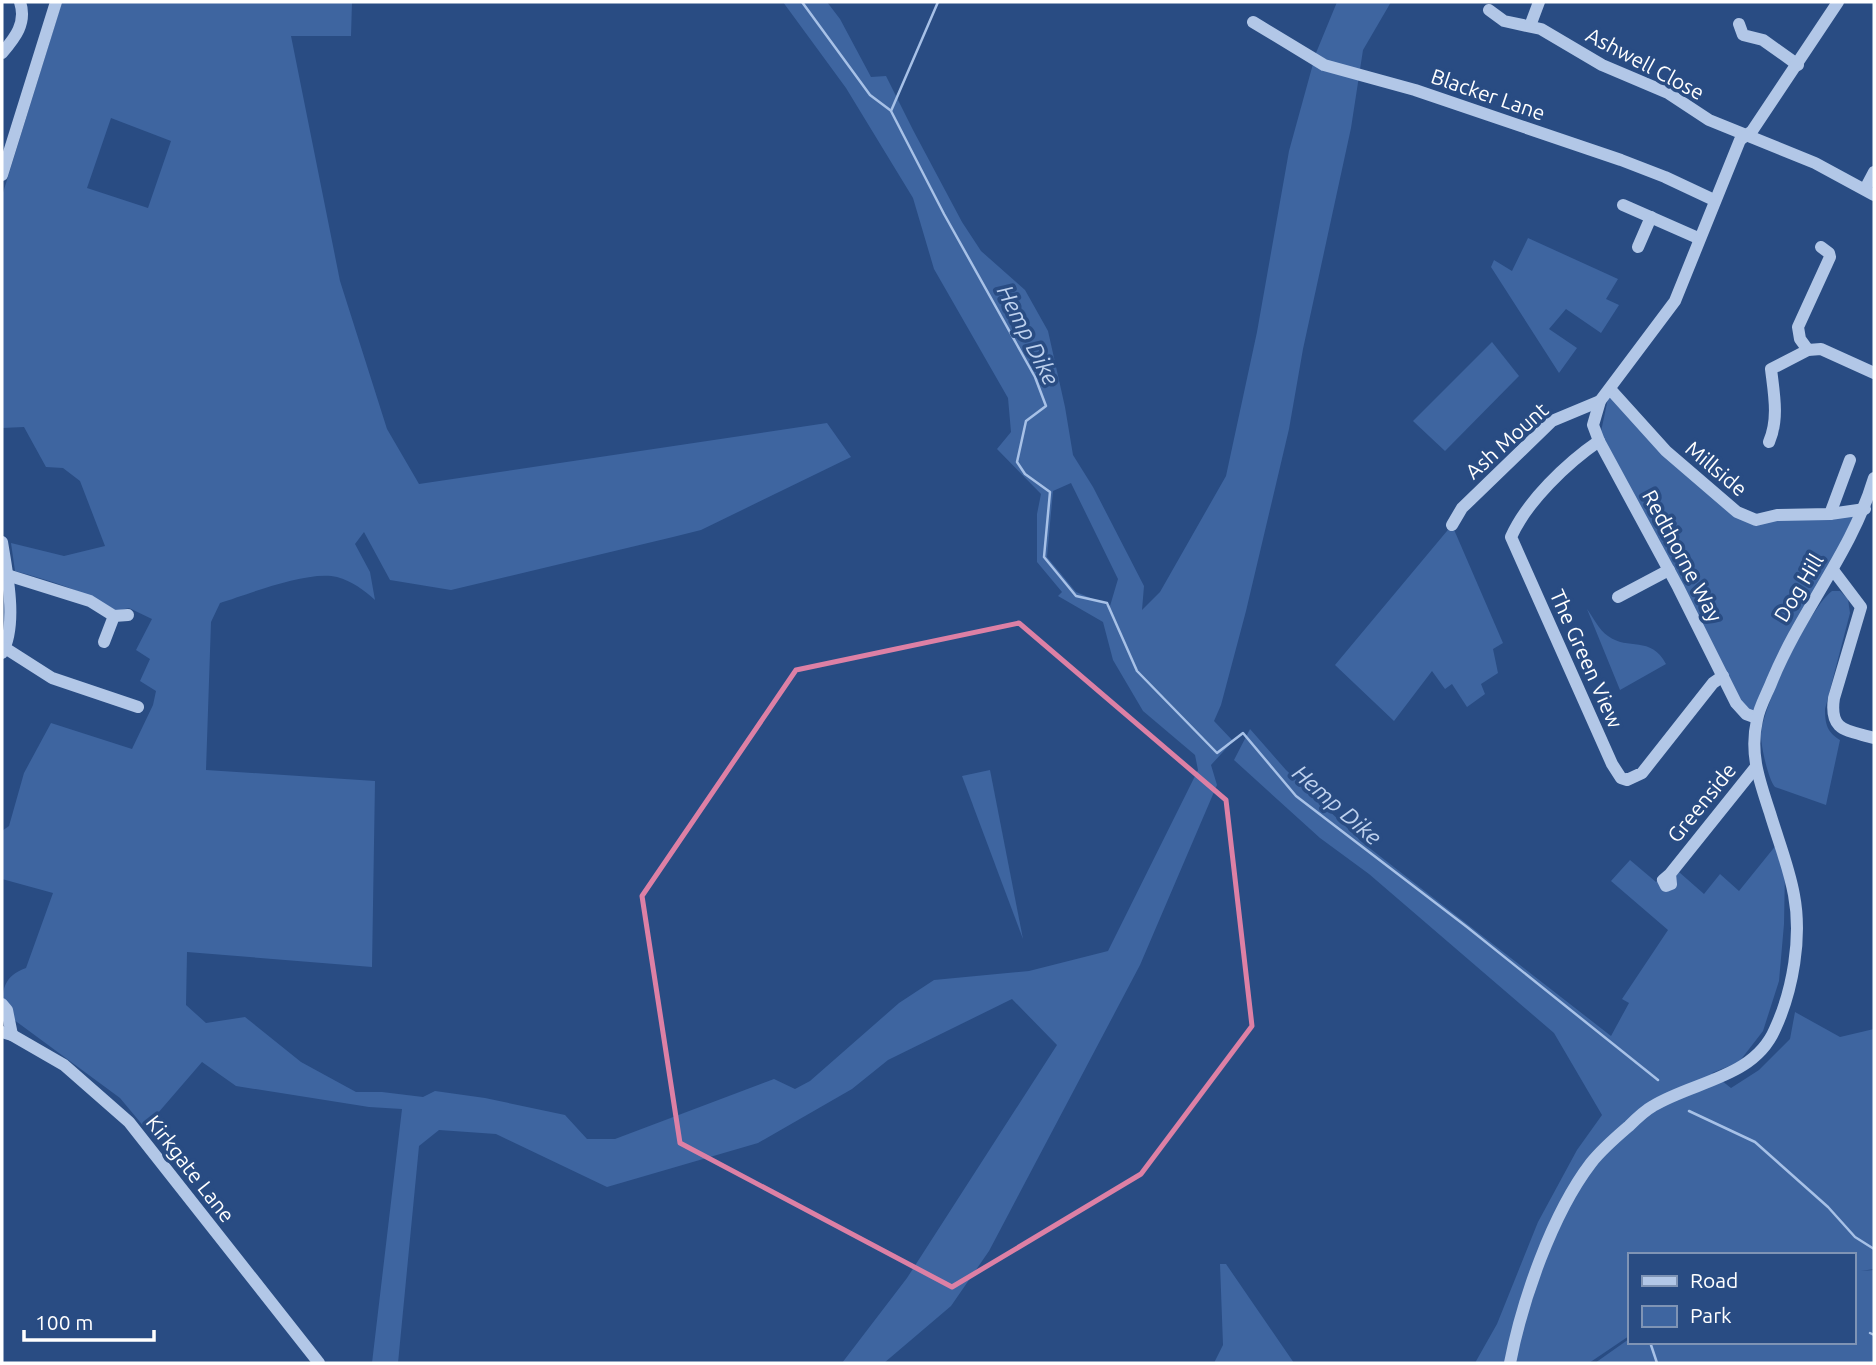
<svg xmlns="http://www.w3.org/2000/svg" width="1876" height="1365" viewBox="0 0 1876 1365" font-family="Ubuntu,sans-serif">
  <rect width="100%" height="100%" fill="#294c83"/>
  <!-- green -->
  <g fill="#3e65a0" fill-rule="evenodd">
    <path d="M 62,2 L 352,2 L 351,36 L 291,36 L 340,281 L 387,429 L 419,484 L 827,423 L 851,457 L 701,530 L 673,537 L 451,590 L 390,580 L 364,532 L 355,544 L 370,572 L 375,600 C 364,590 352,581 337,577 C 308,570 249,594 220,603 L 211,622 L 206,770 L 375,781 L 372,967 L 187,952 L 186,1005 L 206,1023 L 245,1017 L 301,1062 L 356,1092 L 382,1092 L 423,1097 L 435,1091 L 485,1098 L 565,1115 L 587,1139 L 615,1139 L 774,1079 L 795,1089 L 810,1081 L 899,1003 L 934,980 L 1029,971 L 1108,951 L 1198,770 L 1195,755 L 1143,711 L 1113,660 L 1103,622 L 1058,596 L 1062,592 L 1037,562 L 1037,514 L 1041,494 L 997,449 L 1011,432 L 1008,398 L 934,269 L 913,198 L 846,88 L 783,2 L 827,2 L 840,19 L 871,77 L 886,76 L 913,130 L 962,222 L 981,251 L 1025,290 L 1048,331 L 1065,407 L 1073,455 L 1093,487 L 1144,586 L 1142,610 L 1160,592 L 1226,476 L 1257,332 L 1289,151 L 1316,53 L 1337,2 L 1391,2 L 1363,50 L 1351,128 L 1303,349 L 1289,429 L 1246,611 L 1221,705 L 1214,721 L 1233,741 L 1211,765 L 1217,785 L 1140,965 L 989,1251 L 951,1306 L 884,1363 L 842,1363 L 907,1278 L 1057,1045 L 1012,999 L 888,1060 L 852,1089 L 758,1143 L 607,1187 L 496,1134 L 439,1130 L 419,1146 L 398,1363 L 372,1363 L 402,1109 L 369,1107 L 236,1086 L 202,1062 L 145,1128 L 120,1098 L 2,1011 C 2,989 4,976 26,968 L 53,893 L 2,879 L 2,831 L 9,826 L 24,773 L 51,723 L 132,749 L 153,705 L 156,691 L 140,681 L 150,659 L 136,650 L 152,619 L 129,608 L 117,611 C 84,591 52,581 15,571 L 11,543 L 64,556 L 105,546 L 80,481 L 63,468 L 46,467 L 24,427 L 2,428 L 2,196 ZM 111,118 L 171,141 L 148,208 L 87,188 ZM 1071,483 L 1118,579 L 1110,606 L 1076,592 L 1047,557 L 1053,491 Z"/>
    <path d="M 1528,238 L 1618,279 L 1606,299 L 1619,305 L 1601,333 L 1566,309 L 1549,329 L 1577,348 L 1559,373 L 1491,267 L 1494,260 L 1512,271 Z"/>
    <path d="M 1492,342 L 1519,376 L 1445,451 L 1413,421 Z"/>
    <path d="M 1610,389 L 1636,420 L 1748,518 L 1865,509 L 1757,718 L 1746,714 L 1599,441 Z"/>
    <path d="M 1452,525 L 1503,643 L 1493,649 L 1498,673 L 1481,684 L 1485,694 L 1467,707 L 1452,684 L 1445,689 L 1432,671 L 1394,721 L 1335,665 Z"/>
    <path d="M 1832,591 L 1840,591 L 1848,599 L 1850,613 L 1825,709 C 1825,724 1827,732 1840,740 L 1826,805 L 1775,787 C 1768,779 1761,746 1761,735 C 1762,707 1810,607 1832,591 Z"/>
    <path d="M 1587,609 C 1593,617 1599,630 1608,636 C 1628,651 1651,635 1666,664 L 1620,690 Z"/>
    <path d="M 1250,729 L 1286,770 L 1363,843 L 1611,1036 L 1629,1003 L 1622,999 L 1668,930 L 1611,881 L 1630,860 L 1656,882 L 1671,865 L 1704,894 L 1720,874 L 1739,891 L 1777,844 L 1785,870 L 1784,924 L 1779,981 L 1763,1031 L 1739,1062 L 1712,1073 L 1731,1088 L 1759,1070 L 1790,1039 L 1795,1012 L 1840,1037 L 1874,1029 L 1874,1269 L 1861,1271 L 1874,1270 L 1874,1363 L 1595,1363 L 1629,1339 L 1629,1342 L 1853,1342 L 1853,1255 L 1629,1255 L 1629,1336 L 1589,1363 L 1475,1363 L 1497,1324 L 1538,1222 L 1577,1150 L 1602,1115 L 1554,1033 L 1369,874 L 1320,838 L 1234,760 Z"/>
    <path d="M 990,770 L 1023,939 L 962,776 Z"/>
    <path d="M 1220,1264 L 1226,1264 L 1294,1363 L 1214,1363 L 1223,1345 Z"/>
  </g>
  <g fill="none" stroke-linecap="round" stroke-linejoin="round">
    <!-- stream -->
    <g stroke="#a7c1e7" stroke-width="2.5">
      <path d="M 802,2 L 870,95 L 890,110"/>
      <path d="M 938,2 L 891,111 L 944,214 L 1035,377 L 1046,406 L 1026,421 L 1017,462 L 1025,474 L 1050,492 L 1044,557 L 1076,596 L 1107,603 L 1137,671 L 1217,753 L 1243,733 L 1296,796 L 1467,927 L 1658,1080"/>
      <path d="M 1689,1111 L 1755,1142 L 1828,1207 L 1855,1237 L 1874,1249"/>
      <path d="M 1870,1333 L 1874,1335"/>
      <path d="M 1651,1345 L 1657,1363"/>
    </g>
    <!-- minor -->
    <g stroke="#b2c7e7" stroke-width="12">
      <path d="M 1489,10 L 1504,21 L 1541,29 L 1602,65 L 1668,93 L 1709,120 L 1815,163 L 1874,195"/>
      <path d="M 1253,22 L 1324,65 L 1415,90 L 1621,160 L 1665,177 L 1714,200"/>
      <path d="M 1739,24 L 1743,35 L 1763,40 L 1798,65"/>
      <path d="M 1530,26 L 1539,2"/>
      <path d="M 2,53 C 15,38 27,23 20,2"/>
      <path d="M 2,175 L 56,2"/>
      <path d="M 1865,189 L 1874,172"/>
      <path d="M 1623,205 L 1698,238"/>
      <path d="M 1638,247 L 1651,217"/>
      <path d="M 1808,350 L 1800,339 L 1798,327 L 1830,257 L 1829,253 L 1821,247"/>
      <path d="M 1610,389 L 1666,451 L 1737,512 L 1756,520 L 1777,515 L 1830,514 L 1865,509"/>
      <path d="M 1599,441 C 1567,463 1527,501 1511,537 L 1612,764 L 1621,778 L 1627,780 L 1642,773 L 1713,683 L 1723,676"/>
      <path d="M 1769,442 C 1779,419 1774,394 1771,369 L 1808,350 L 1821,349 L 1874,373"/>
      <path d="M 1830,514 L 1850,460"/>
      <path d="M 1452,525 L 1462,508 L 1552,421 L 1600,401"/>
      <path d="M 2,542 C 7,573 18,625 2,653"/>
      <path d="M 1833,570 L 1861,607 L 1834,698 C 1829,732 1847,730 1874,738"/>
      <path d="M 7,575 L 90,601 L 114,616"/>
      <path d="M 1618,597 L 1669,570"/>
      <path d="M 104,642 L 114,616 L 128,615"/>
      <path d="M 5,648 L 52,678 L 138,707"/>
      <path d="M 1757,718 L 1746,714 L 1736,703 L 1678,587 L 1599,441 L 1593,425 L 1600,401 L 1675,301 L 1740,140 L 1752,131 L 1838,2"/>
      <path d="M 1670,874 L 1671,884 L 1666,886 L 1663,880 L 1670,874 L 1755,768"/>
      <path d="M 2,1004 L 7,1010 L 12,1035"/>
      <path d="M 2,1032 L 12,1035 L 64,1065 L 129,1122 L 319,1363"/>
      <path d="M 1510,1363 C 1522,1301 1552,1214 1591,1163 C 1602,1149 1615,1138 1629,1126 C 1636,1119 1644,1111 1653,1106 C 1694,1081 1754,1078 1775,1029 C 1793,990 1802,937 1794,895 C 1789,867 1778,840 1770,813 C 1760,782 1749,754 1757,720 C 1759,707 1767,694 1772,681 C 1801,610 1852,552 1874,478"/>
    </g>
  </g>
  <!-- marked area -->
  <path fill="none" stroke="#dd80a5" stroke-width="5" stroke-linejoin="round" d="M 1019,623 L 1226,800 L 1252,1026 L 1141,1174 L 952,1287 L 680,1143 L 642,896 L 796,670 Z"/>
  <g text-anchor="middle" stroke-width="7" stroke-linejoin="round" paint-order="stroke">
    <!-- street labels -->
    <g font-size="21" fill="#fff" stroke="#294c83">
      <text transform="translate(1645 64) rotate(28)" y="7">Ashwell Close</text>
      <text transform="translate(1488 95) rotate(19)" y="7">Blacker Lane</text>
      <text transform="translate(1507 441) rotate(-42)" y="7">Ash Mount</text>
      <text transform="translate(1716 469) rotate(40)" y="7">Millside</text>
      <text transform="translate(1682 556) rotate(62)" y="7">Redthorne Way</text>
      <text transform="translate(1799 588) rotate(-59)" y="7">Dog Hill</text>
      <text transform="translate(1586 659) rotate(66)" y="7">The Green View</text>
      <text transform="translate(1702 803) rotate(-51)" y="7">Greenside</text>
      <text transform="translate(190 1169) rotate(52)" y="7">Kirkgate Lane</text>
    </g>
    <!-- water labels -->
    <g font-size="23" font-style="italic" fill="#bed1ee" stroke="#294c83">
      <text transform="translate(1028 335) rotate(63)" y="8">Hemp Dike</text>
      <text transform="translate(1337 805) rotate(41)" y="8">Hemp Dike</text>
    </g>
  </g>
  <!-- border -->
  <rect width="1876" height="1365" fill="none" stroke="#ffffff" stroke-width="7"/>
  <!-- legend -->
  <rect x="1628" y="1253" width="228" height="91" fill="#294c83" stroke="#7f94b5" stroke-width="2"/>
  <rect x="1642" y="1276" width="35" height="10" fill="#b2c7e7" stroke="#7f94b5" stroke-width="2"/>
  <text x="1690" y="1288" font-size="21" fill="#ffffff">Road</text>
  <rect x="1642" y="1306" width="35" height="21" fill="#3e65a0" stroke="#7f94b5" stroke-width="2"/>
  <text x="1690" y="1323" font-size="21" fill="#ffffff">Park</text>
  <!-- scale -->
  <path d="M24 1330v10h130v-10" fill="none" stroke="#ffffff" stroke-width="3.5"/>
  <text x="35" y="1330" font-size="21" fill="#ffffff" stroke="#294c83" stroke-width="5" paint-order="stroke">100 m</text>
</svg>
